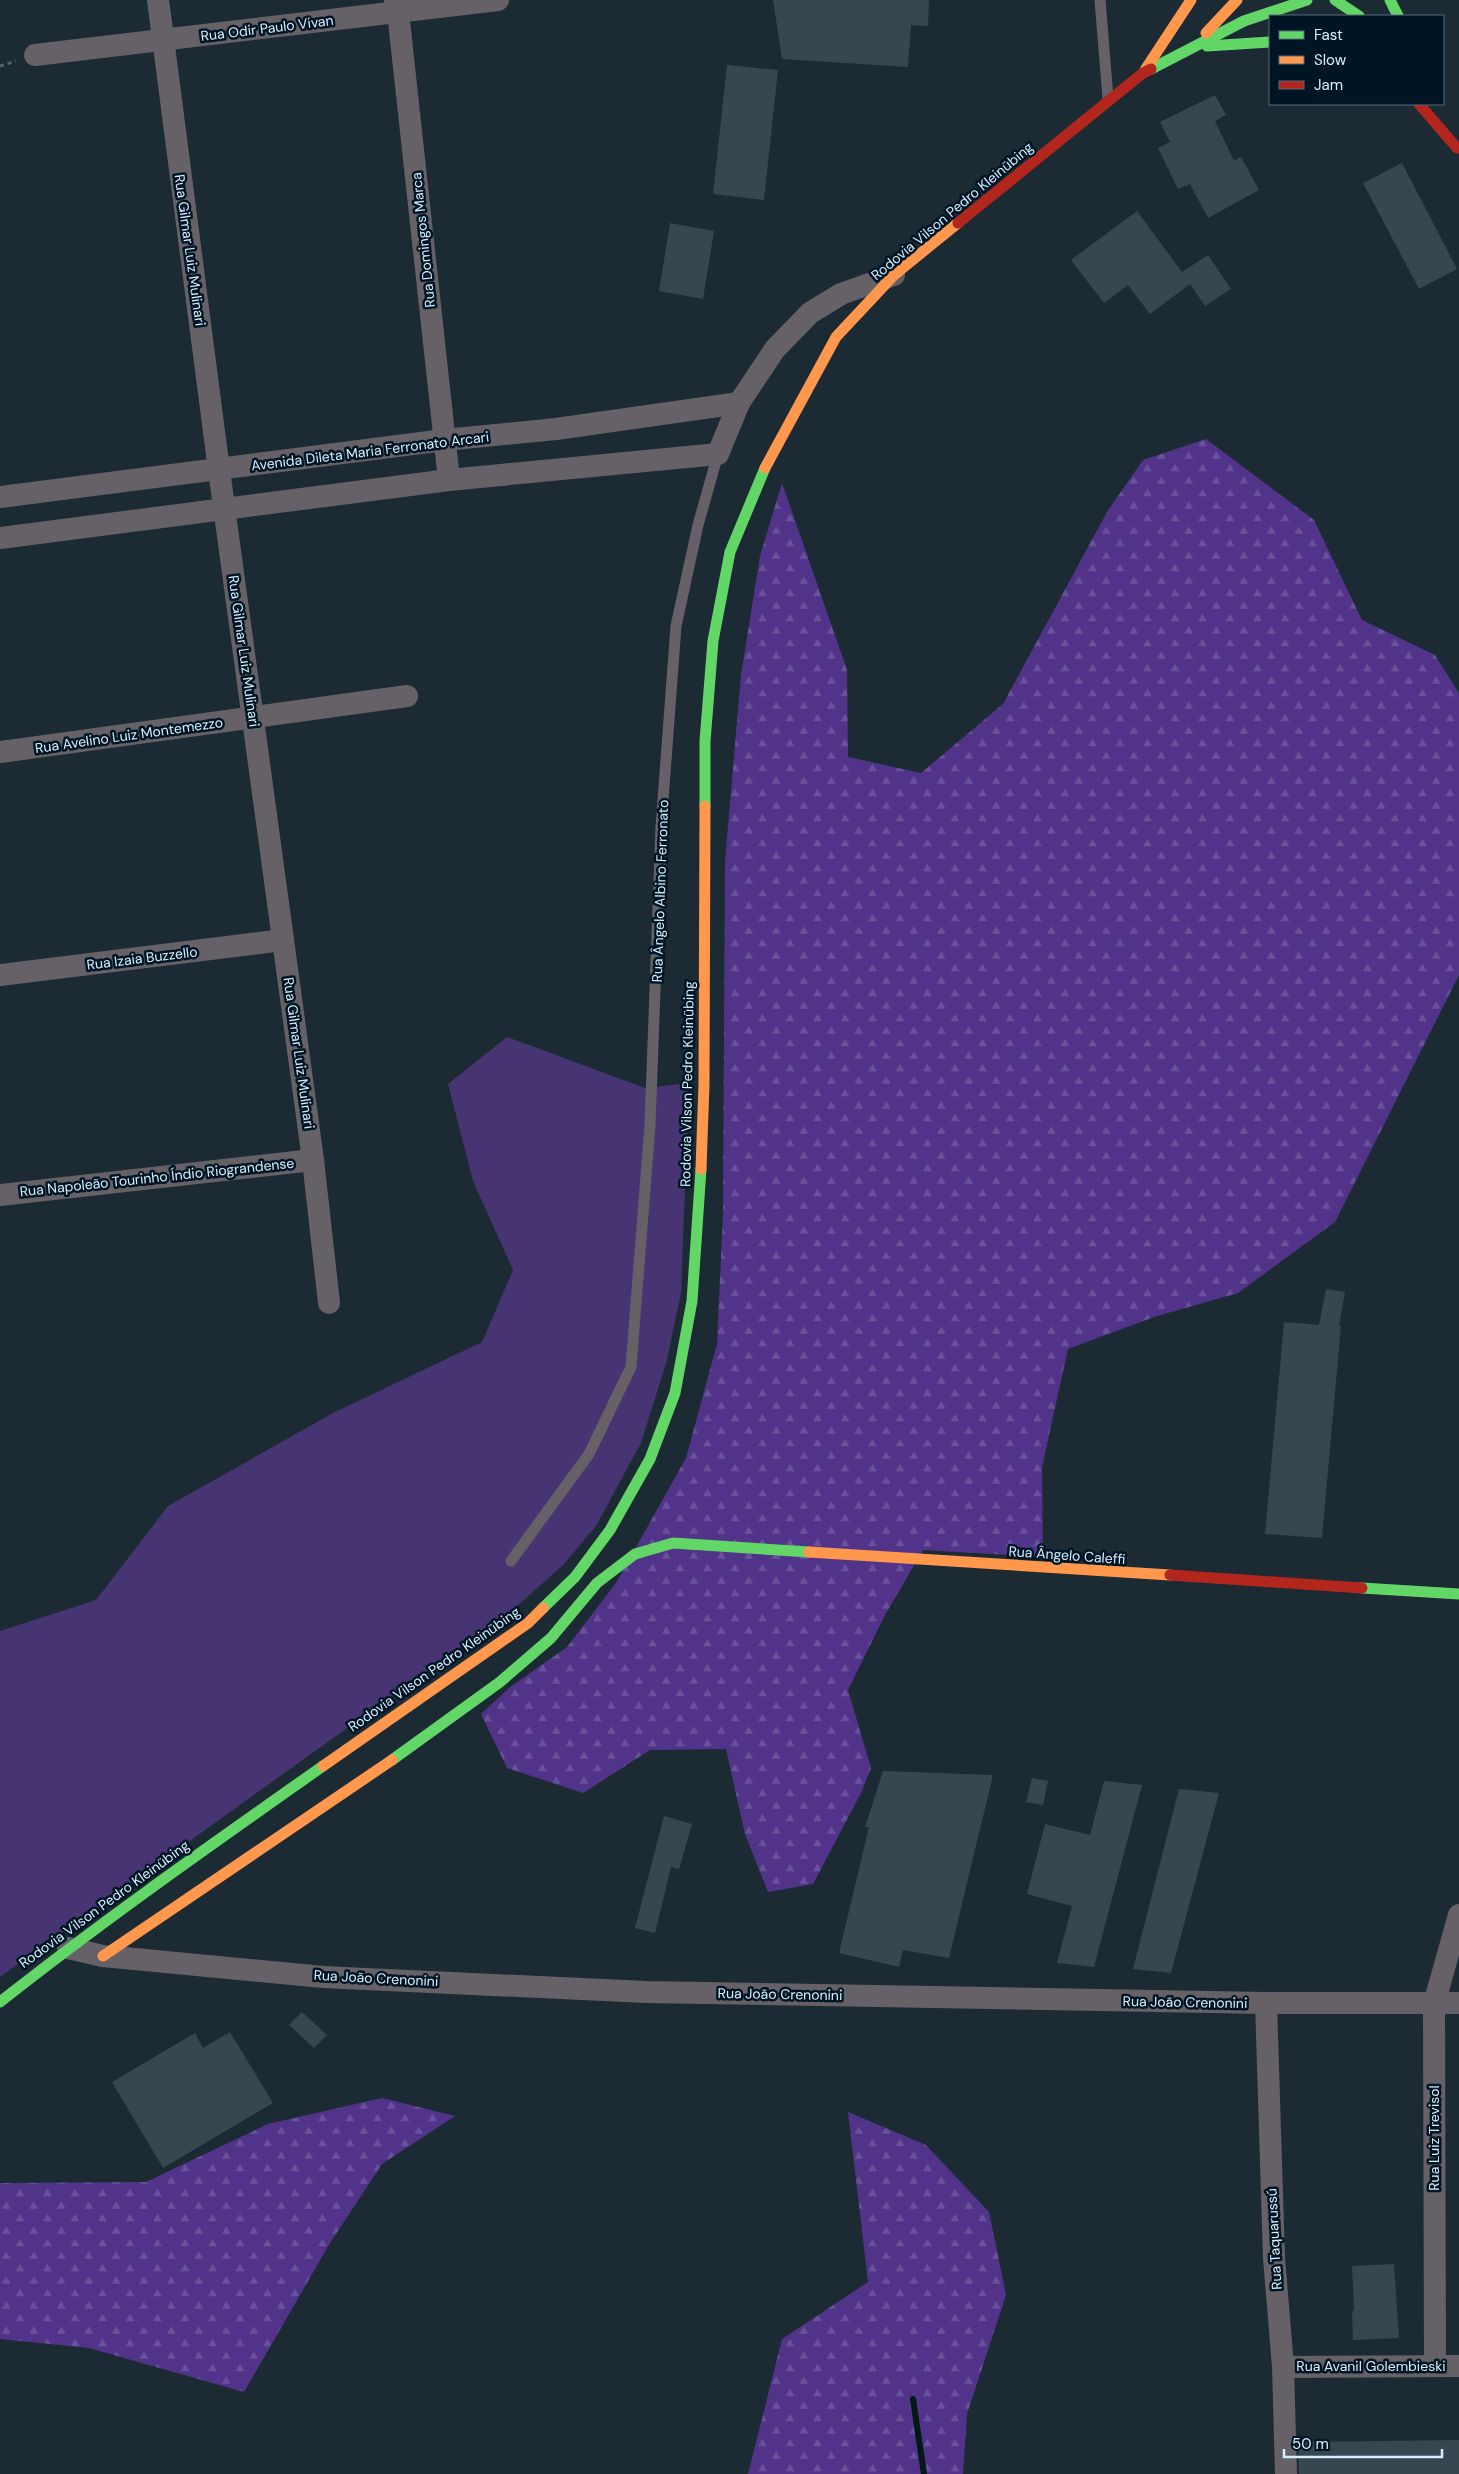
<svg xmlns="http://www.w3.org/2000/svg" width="1459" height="2474" viewBox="0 0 1459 2474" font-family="'DM Sans',sans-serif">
  <defs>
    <pattern id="forest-firs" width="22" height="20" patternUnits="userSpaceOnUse" patternTransform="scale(1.25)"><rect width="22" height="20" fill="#51348a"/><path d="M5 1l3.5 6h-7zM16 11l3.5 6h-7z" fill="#69529c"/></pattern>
  </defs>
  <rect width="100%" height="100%" fill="#1c2a33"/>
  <!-- green -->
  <path fill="#463572" d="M 507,1037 L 645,1088 L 689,1083 L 681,1293 L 667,1360 L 641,1443 L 596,1526 L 563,1565 L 516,1607 L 0,1977 L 0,1631 L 96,1600 L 168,1506 L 333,1413 L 482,1342 L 513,1270 L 473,1181 L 448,1084 Z"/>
  <!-- forest -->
  <g fill="url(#forest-firs)">
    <path d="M 1206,439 L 1314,520 L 1362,620 L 1435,655 L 1459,693 L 1459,975 L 1335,1222 L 1238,1293 L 1154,1317 L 1068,1349 L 1042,1467 L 1043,1557 L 923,1550 L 885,1615 L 848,1690 L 871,1768 L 861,1793 L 813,1884 L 768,1892 L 745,1834 L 726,1749 L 650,1750 L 583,1793 L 507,1768 L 481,1714 L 509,1688 L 567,1647 L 616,1583 L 686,1458 L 717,1344 L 723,1214 L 725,861 L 741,675 L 760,556 L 782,483 L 847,670 L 848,757 L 921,773 L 1003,704 L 1107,512 L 1143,460 Z"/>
    <path d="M 382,2098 L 455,2116 L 382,2164 L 330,2243 L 244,2392 L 89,2348 L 0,2339 L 0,2183 L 146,2182 L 268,2124 Z"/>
    <path d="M 848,2112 L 926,2145 L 989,2212 L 1006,2295 L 967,2414 L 963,2474 L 748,2474 L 782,2339 L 868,2282 Z"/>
  </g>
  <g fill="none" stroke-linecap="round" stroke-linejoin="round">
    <!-- stream -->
    <path stroke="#041814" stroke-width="6" d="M 913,2399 L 924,2474"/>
  </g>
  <!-- building -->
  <g fill="#37474f">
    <path d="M 773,0 L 929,0 L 928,26 L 911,25 L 908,67 L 782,59 Z"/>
    <path d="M 727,65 L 778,70 L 764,200 L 713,194 Z"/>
    <path d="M 1215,95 L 1226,115 L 1215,121 L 1234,161 L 1241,157 L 1259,190 L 1208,218 L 1190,184 L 1178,189 L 1158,148 L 1170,142 L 1160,122 Z"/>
    <path d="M 1402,163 L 1457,269 L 1419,289 L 1363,183 Z"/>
    <path d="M 1137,211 L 1182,272 L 1208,255 L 1231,289 L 1205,306 L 1190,284 L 1150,314 L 1128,285 L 1104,303 L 1071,260 Z"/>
    <path d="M 670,223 L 714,231 L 703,299 L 659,291 Z"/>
    <path d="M 1326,1289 L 1345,1292 L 1339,1326 L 1341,1326 L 1322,1538 L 1265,1534 L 1284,1322 L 1319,1325 Z"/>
    <path d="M 883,1771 L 993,1775 L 949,1958 L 903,1950 L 899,1967 L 839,1953 L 869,1827 L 865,1827 Z"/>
    <path d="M 1032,1778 L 1048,1781 L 1043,1805 L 1026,1802 Z"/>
    <path d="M 1104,1781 L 1142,1785 L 1094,1967 L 1057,1963 L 1072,1906 L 1027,1894 L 1045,1824 L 1090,1835 Z"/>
    <path d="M 1179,1789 L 1219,1793 L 1171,1973 L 1133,1969 Z"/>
    <path d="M 664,1816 L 692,1824 L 679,1869 L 671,1867 L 655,1933 L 635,1928 Z"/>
    <path d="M 302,2012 L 327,2035 L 314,2048 L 289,2025 Z"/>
    <path d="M 230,2032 L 273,2103 L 163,2168 L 112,2082 L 195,2033 L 203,2048 Z"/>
    <path d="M 1394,2264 L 1399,2338 L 1353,2340 L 1352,2311 L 1354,2311 L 1352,2266 Z"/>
    <path d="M 1459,2440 L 1459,2474 L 1299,2474 L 1298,2442 Z"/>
  </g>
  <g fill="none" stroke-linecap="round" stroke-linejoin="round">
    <!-- path -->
    <path stroke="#5c5f65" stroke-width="3" stroke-dasharray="4 4" stroke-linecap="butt" d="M 0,66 L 16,61"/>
    <!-- lane -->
    <g stroke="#666166" stroke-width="11">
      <path d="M 1100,0 L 1108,98"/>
      <path d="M 511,1561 L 589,1454 L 631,1367 L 650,1125 L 661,827 L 676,626 L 698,525 L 718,454"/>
    </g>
    <!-- street -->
    <g stroke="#666166" stroke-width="22">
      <path d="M 158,0 L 219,470 L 313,1160 L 329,1303"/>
      <path d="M 395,0 L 398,12 L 449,480"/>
      <path d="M 35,55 L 498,0"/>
      <path d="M 0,497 L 444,440 L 556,429 L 739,403"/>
      <path d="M 0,538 L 449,480 L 718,454 L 739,403 L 775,349 L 810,313 L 841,294 L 894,275"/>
      <path d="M 0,752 L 407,696"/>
      <path d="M 0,975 L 283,940"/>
      <path d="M 0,1195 L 313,1160"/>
      <path d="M 68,1948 L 103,1956 L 323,1977 L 646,1992 L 1266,2003 L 1459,2003"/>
      <path d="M 1266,2003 L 1274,2258 L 1283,2367 L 1286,2474"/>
      <path d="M 1435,2366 L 1434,2004 L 1459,1915"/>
      <path d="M 1283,2367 L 1459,2366"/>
    </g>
    <!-- fast -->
    <g stroke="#63d668" stroke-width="11">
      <path d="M 1335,0 L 1359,16"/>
      <path d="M 1390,0 L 1398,16"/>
      <path d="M 1207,46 L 1270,42"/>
      <path d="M 1151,69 L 1244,21 L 1307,0"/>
      <path d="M 705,806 L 705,741 L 713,641 L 730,552 L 765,468"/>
      <path d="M 1362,1588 L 1459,1594"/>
      <path d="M 543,1608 L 575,1577 L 610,1530 L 650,1459 L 675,1393 L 692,1301 L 701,1169"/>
      <path d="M 392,1760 L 500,1682 L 551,1638 L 597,1583 L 635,1554 L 673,1543 L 809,1552"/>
      <path d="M 0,2002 C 105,1919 214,1843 323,1766"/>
    </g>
    <!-- slow -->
    <g stroke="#ff974d" stroke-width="11">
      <path d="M 1206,33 L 1237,0"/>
      <path d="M 1145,70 L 1191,0"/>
      <path d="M 765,468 L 836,337 L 894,275 L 958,223"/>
      <path d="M 701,1169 L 704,1084 L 705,806"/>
      <path d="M 809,1552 L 1170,1575"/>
      <path d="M 323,1766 L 528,1623 L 543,1608"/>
      <path d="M 103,1956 L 392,1760"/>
    </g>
    <!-- jam -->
    <g stroke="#b3261e" stroke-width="11">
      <path d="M 1419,104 L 1457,148"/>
      <path d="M 958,223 L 1143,73 L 1151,69"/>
      <path d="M 1170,1575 L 1362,1588"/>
    </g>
  </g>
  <g text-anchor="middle" stroke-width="5" stroke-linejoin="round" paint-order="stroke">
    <!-- street labels -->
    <g font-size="14" fill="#d6eefe" stroke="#001523">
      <text transform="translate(267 28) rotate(-7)" y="5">Rua Odir Paulo Vivan</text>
      <text transform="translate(952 211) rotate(-40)" y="5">Rodovia Vilson Pedro Kleinübing</text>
      <text transform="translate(423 240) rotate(-96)" y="5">Rua Domingos Marca</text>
      <text transform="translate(190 250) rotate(82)" y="5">Rua Gilmar Luiz Mulinari</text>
      <text transform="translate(370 451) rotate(-7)" y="5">Avenida Dileta Maria Ferronato Arcari</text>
      <text transform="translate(244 651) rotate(82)" y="5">Rua Gilmar Luiz Mulinari</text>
      <text transform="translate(129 735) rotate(-8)" y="5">Rua Avelino Luiz Montemezzo</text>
      <text transform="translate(660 891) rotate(-88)" y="5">Rua Ângelo Albino Ferronato</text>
      <text transform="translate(142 958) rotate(-7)" y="5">Rua Izaia Buzzello</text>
      <text transform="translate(299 1053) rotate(82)" y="5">Rua Gilmar Luiz Mulinari</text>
      <text transform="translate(687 1084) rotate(-89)" y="5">Rodovia Vilson Pedro Kleinübing</text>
      <text transform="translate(157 1177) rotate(-6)" y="5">Rua Napoleão Tourinho Índio Riograndense</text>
      <text transform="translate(1067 1555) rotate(4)" y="5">Rua Ângelo Caleffi</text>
      <text transform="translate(434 1669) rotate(-35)" y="5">Rodovia Vilson Pedro Kleinübing</text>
      <text transform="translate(104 1904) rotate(-36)" y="5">Rodovia Vilson Pedro Kleinübing</text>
      <text transform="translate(376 1978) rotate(3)" y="5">Rua João Crenonini</text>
      <text transform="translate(780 1994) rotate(1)" y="5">Rua João Crenonini</text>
      <text transform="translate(1185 2002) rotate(1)" y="5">Rua João Crenonini</text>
      <text transform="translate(1434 2138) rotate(-90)" y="5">Rua Luiz Trevisol</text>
      <text transform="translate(1274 2239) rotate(-93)" y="5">Rua Taquarussú</text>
      <text x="1371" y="2371">Rua AvaniI Golembieski</text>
    </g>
  </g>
  <!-- legend -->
  <rect x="1269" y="15" width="175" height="90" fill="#001523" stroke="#566c7b"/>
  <rect x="1279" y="31" width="25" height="8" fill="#63d668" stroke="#566c7b"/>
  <text x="1314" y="40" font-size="15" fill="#d6eefe">Fast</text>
  <rect x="1279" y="56" width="25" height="8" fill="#ff974d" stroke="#566c7b"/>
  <text x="1314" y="65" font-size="15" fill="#d6eefe">Slow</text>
  <rect x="1279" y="81" width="25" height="8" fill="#b3261e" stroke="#566c7b"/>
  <text x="1314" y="90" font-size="15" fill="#d6eefe">Jam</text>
  <!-- scale -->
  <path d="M1284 2449v8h158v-8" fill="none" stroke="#d6eefe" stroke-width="2.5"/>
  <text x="1292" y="2449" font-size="15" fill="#d6eefe" stroke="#001523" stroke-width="4" paint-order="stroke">50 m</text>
</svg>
